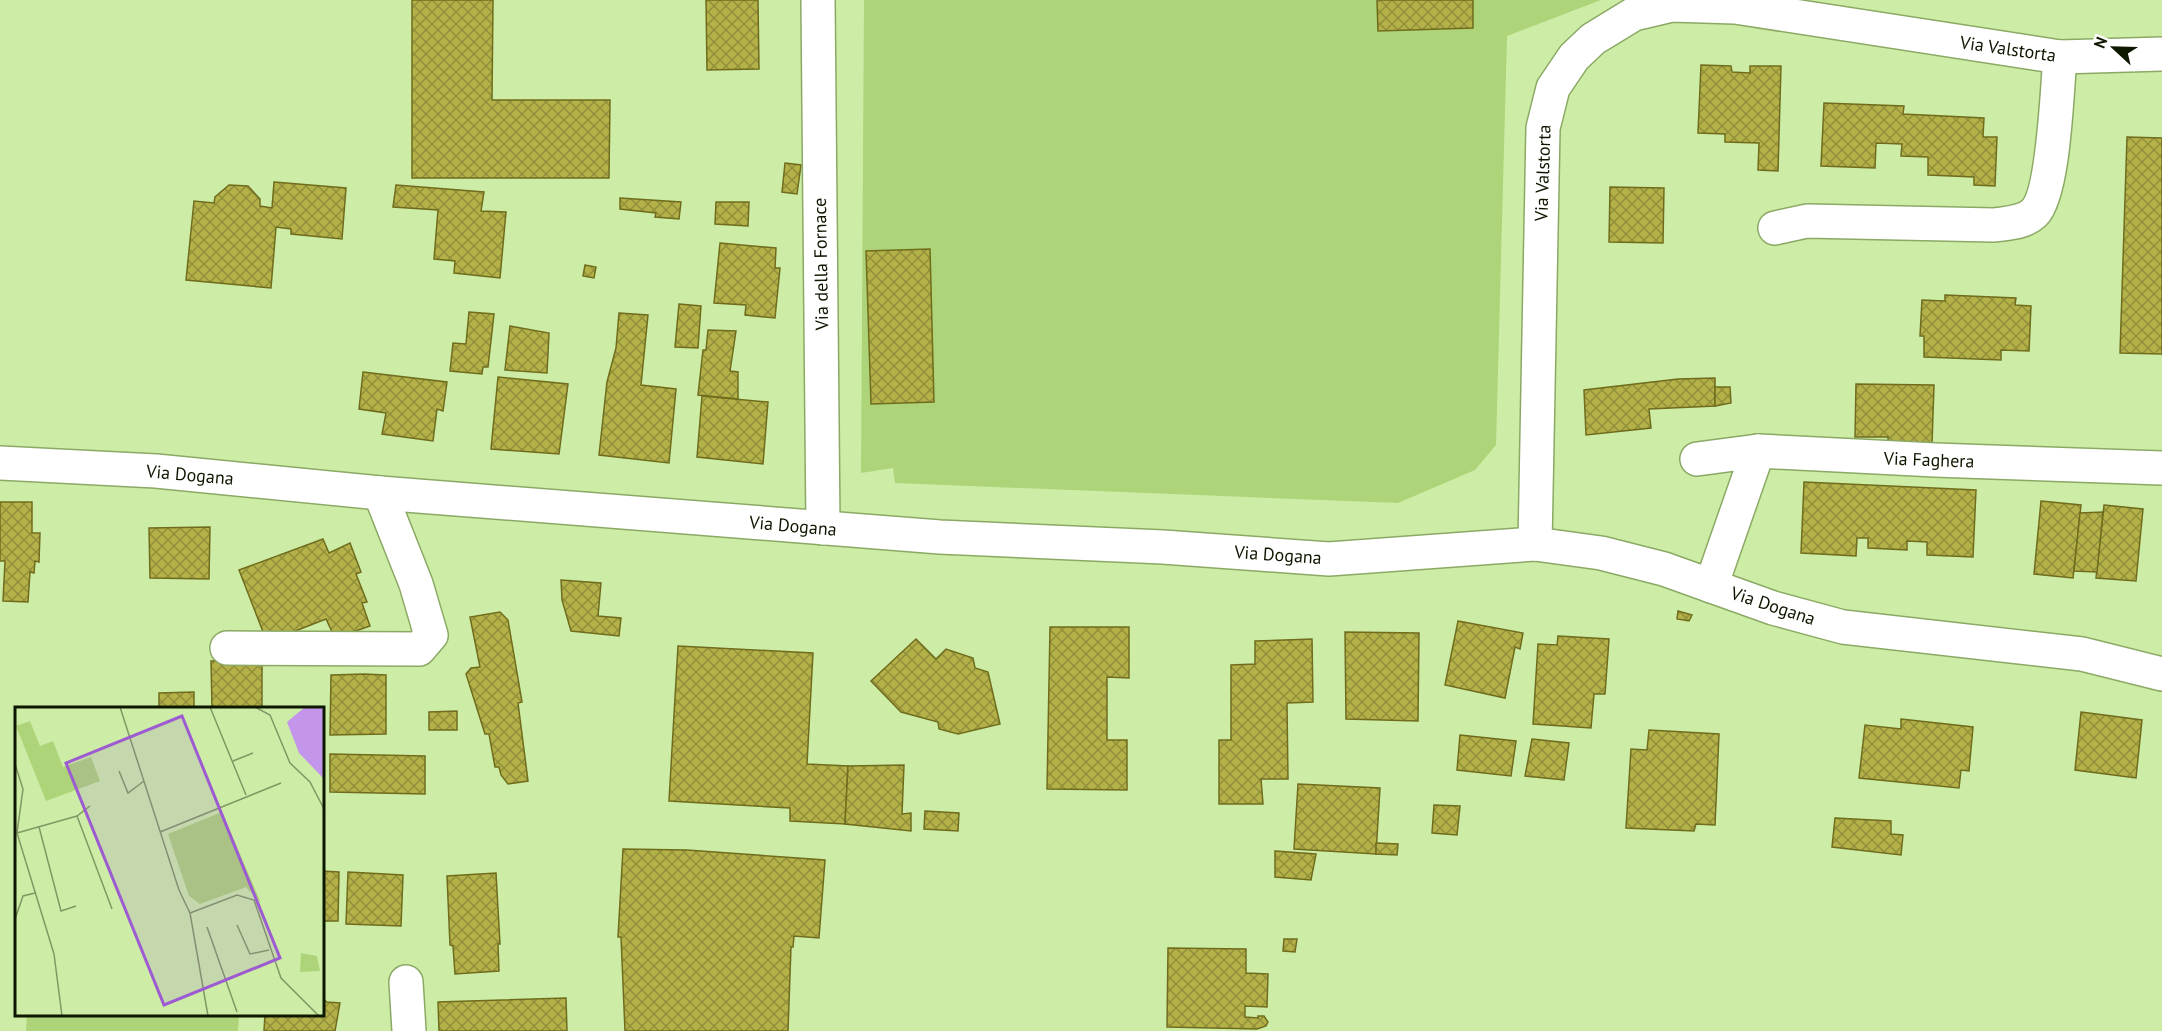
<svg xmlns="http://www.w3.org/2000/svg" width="2162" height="1031" viewBox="0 0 2162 1031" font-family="'PT Sans',sans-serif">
  <defs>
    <pattern id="building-cross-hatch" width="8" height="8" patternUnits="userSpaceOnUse" patternTransform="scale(1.5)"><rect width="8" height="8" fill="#b4b148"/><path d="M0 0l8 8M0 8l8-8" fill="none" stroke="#918f3a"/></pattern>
  </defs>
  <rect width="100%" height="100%" fill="#cdeda6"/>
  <!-- green -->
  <g fill="#add478">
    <path d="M 864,0 L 1601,0 L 1507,36 L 1496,445 L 1475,470 L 1398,503 L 895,483 L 893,468 L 861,473 Z"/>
    <path d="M 27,1015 L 239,1015 L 238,1031 L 26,1031 Z"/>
  </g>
  <!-- building -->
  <g fill="url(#building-cross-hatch)" stroke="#6f6d1d" stroke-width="1.5">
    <path d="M 412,0 L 493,0 L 492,100 L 610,100 L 609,178 L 412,178 Z"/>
    <path d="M 706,0 L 758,0 L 759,69 L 707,70 Z"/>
    <path d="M 1377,0 L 1473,0 L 1473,28 L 1378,31 Z"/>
    <path d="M 1701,65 L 1731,66 L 1732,72 L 1750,73 L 1750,66 L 1781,66 L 1778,171 L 1758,170 L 1759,143 L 1725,142 L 1725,134 L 1698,133 Z"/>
    <path d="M 1824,103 L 1904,106 L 1903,114 L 1984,118 L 1983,137 L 1997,137 L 1995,186 L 1974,185 L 1974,177 L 1928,175 L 1928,157 L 1901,156 L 1902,144 L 1876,143 L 1875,168 L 1821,166 Z"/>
    <path d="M 2127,137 L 2162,138 L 2162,354 L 2120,353 Z"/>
    <path d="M 785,163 L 801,165 L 797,194 L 782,192 Z"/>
    <path d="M 274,182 L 346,188 L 342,239 L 291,234 L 291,229 L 276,227 L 271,288 L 186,280 L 194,201 L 214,203 L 215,197 L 229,185 L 248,186 L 260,199 L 260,206 L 272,208 Z"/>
    <path d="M 396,185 L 484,192 L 481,211 L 506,212 L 500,278 L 454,273 L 455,261 L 434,259 L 438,210 L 393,207 Z"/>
    <path d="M 1610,187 L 1664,188 L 1663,243 L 1609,242 Z"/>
    <path d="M 620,198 L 681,202 L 679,219 L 655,217 L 656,213 L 620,209 Z"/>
    <path d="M 716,202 L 749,202 L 748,226 L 715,224 Z"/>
    <path d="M 720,243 L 776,248 L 775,268 L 780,268 L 775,318 L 745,315 L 746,305 L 714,303 Z"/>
    <path d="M 930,249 L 934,402 L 871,404 L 866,251 Z"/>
    <path d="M 585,265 L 596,267 L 594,278 L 583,276 Z"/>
    <path d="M 1945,295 L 2016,298 L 2015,305 L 2031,306 L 2029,351 L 2001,350 L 2001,360 L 1924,357 L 1924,336 L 1920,336 L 1922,300 L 1945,301 Z"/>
    <path d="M 679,304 L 701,306 L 698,348 L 675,347 Z"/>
    <path d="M 469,312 L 494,314 L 488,367 L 483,367 L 482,374 L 450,371 L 453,343 L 466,344 Z"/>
    <path d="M 619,313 L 648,315 L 641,385 L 676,389 L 669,463 L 599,455 L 607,382 L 616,348 Z"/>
    <path d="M 510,326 L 549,333 L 547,373 L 505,370 Z"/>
    <path d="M 708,330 L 736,331 L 730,371 L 738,372 L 738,399 L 698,395 L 703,350 L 706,350 Z"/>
    <path d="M 363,372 L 447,382 L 443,411 L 437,409 L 433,441 L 382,434 L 386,413 L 359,409 Z"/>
    <path d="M 498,377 L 568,384 L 559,454 L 491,449 Z"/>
    <path d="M 1715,378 L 1715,406 L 1649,409 L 1651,428 L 1586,435 L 1584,390 L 1678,379 Z"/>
    <path d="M 1856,384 L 1934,385 L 1932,444 L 1888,442 L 1888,437 L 1855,437 Z"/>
    <path d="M 1715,387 L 1730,387 L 1731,403 L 1715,406 Z"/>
    <path d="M 702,396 L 768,402 L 763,464 L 697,457 Z"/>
    <path d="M 1804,482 L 1976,490 L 1973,557 L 1927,555 L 1927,542 L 1907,541 L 1907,550 L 1868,548 L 1868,538 L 1857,538 L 1856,556 L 1801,553 Z"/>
    <path d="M 2041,501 L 2081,505 L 2073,578 L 2034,574 Z"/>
    <path d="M 0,502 L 32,502 L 32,533 L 40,533 L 39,562 L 35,561 L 34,573 L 30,572 L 28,602 L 3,601 L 5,561 L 0,561 Z"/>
    <path d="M 2104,505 L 2143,509 L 2136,581 L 2096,578 Z"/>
    <path d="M 2103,512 L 2097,572 L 2074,571 L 2080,513 Z"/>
    <path d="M 210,527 L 209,579 L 150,578 L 149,528 Z"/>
    <path d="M 323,539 L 329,553 L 350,543 L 361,572 L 356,574 L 367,602 L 362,603 L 370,626 L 335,638 L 326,619 L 267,642 L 239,570 Z"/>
    <path d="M 561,580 L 601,583 L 598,616 L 621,618 L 619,636 L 571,631 L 562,600 Z"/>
    <path d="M 1678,611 L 1692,615 L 1689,621 L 1677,619 Z"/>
    <path d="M 500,612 L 508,620 L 522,702 L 518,703 L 528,781 L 508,784 L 501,775 L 499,767 L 495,767 L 489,734 L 485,734 L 466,674 L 471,668 L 480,667 L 470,617 Z"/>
    <path d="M 1458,621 L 1523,633 L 1520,649 L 1515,647 L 1505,698 L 1445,685 Z"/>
    <path d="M 1050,627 L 1129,627 L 1129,678 L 1107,677 L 1107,740 L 1127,740 L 1127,790 L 1047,789 Z"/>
    <path d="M 1345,632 L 1419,633 L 1418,721 L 1346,719 Z"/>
    <path d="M 1558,636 L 1609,639 L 1605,694 L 1594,694 L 1591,728 L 1533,724 L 1538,644 L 1557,645 Z"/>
    <path d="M 916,639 L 936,659 L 946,649 L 973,658 L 975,668 L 988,672 L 1000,724 L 958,734 L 939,729 L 938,722 L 901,712 L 871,681 Z"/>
    <path d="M 1312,639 L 1313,702 L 1287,703 L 1288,779 L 1261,779 L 1263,804 L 1219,804 L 1219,740 L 1231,740 L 1231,665 L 1255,664 L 1255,641 Z"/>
    <path d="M 678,646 L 813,653 L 807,764 L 848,766 L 845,824 L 790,821 L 790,808 L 669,801 Z"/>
    <path d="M 262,660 L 262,708 L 212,708 L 211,661 Z"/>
    <path d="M 364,674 L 386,675 L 386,734 L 330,735 L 331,675 Z"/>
    <path d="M 194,692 L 194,708 L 159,708 L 159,693 Z"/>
    <path d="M 457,711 L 457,730 L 429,730 L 429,712 Z"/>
    <path d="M 2081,712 L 2142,720 L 2136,778 L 2075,770 Z"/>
    <path d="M 1901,719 L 1973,727 L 1969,771 L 1961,770 L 1959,788 L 1859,778 L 1865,725 L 1901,729 Z"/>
    <path d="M 1649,730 L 1719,734 L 1715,825 L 1696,824 L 1694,831 L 1626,828 L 1631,749 L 1647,750 Z"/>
    <path d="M 1460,735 L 1516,741 L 1511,776 L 1457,770 Z"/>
    <path d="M 1532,739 L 1569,743 L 1564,780 L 1525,776 Z"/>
    <path d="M 330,754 L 425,756 L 425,794 L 330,792 Z"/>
    <path d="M 904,765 L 902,814 L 911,813 L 911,831 L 845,824 L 848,766 Z"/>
    <path d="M 1298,784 L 1380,788 L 1376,854 L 1294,849 Z"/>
    <path d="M 1434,805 L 1460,806 L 1457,835 L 1432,833 Z"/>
    <path d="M 925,811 L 959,813 L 958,831 L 924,829 Z"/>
    <path d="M 1835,818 L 1891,821 L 1891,834 L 1903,835 L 1901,855 L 1832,847 Z"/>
    <path d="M 1376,843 L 1398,844 L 1397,855 L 1376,854 Z"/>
    <path d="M 623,849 L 687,850 L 825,860 L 819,938 L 794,936 L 793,947 L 791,947 L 788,1031 L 625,1031 L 621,937 L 618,937 Z"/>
    <path d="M 1275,851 L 1316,854 L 1311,880 L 1275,877 Z"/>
    <path d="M 322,871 L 339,872 L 338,921 L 322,921 Z"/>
    <path d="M 348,872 L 403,875 L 401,926 L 346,924 Z"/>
    <path d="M 496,873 L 500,944 L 498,944 L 499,971 L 455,974 L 453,946 L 450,945 L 447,876 Z"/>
    <path d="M 1284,939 L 1297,939 L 1295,952 L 1283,951 Z"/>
    <path d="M 1168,948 L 1246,949 L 1246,973 L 1268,974 L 1267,1007 L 1245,1006 L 1245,1017 L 1258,1018 L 1258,1016 L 1264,1016 L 1268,1022 L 1266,1026 L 1257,1029 L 1167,1027 Z"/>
    <path d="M 322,998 L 327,1002 L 340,1003 L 335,1031 L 264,1031 L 265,1014 L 322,1014 Z"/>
    <path d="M 566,998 L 567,1031 L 439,1031 L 438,1002 Z"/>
  </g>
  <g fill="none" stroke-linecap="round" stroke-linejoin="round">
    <!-- minor casing -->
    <g stroke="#8ba965" stroke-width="36">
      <g id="minor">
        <path d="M 818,0 L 823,528"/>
        <path d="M 1775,228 L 1807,221 L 1994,225 C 2007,223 2024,223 2034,213 C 2054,194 2057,89 2060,57"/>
        <path d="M 1697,459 L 1758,451 L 1935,460 L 2162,468"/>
        <path d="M 0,463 L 156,471 L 380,493 L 940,537 L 1163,547 L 1329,559 L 1535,544 L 1601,553 L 1664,569 L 1773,608 L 1843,627 L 2082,654 L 2162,674"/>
        <path d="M 1535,544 L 1543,128 L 1553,88 L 1574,57 L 1593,39 L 1634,14 L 1672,5 L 1735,7 L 2060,57 L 2162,54"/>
        <path d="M 1711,586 L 1758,451"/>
        <path d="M 227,648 L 419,649 L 431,635 L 416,584 L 380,493"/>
        <path d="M 406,982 L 409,1031"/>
      </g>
    </g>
    <!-- minor -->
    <use href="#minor" stroke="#fff" stroke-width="33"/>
  </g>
  <g text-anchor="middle" stroke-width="4.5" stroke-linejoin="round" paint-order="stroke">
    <!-- street labels -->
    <g font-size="18" fill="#0e1800" stroke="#fff">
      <text transform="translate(2008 49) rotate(8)" y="6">Via Valstorta</text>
      <text transform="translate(1543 173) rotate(-88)" y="6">Via Valstorta</text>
      <text transform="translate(821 264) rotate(-91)" y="6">Via della Fornace</text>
      <text transform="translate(1929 460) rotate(2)" y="6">Via Faghera</text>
      <text transform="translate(190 475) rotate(5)" y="6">Via Dogana</text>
      <text transform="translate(793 526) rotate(5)" y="6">Via Dogana</text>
      <text transform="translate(1278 555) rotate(4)" y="6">Via Dogana</text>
      <text transform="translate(1773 606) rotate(18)" y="6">Via Dogana</text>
    </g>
  </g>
  <!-- overview -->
  <g transform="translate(15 707)">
    <rect width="309" height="309" fill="#cdeda6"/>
    <path d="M 15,14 L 25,39 L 38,34 L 48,60 L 76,50 L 85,74 L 31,94 L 1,19 ZM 207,105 L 246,196 L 231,180 L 185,197 L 174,189 L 153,127 ZM 286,246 L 302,249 L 305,264 L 285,265 Z" fill="#add478"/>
    <path d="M 290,0 L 309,0 L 309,72 L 284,46 L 272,15 Z" fill="#c396eb"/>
    <path fill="none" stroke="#819864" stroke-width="1.5" d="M 105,0 L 164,183 L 175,206 L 193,309M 195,0 L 231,88M 240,0 L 255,8 L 275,56 L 295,75 L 309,102M 218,54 L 238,46M 0,57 L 8,82 L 2,126 L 39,247 L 47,309M 104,64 L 113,86 L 129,74M 62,109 L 97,202M 24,120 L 46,204 L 61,199M 145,125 L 266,76M 2,126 L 62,109 L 75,99M 175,206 L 222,188 L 239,193 L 266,271 L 304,309M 0,212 L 8,189 L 20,186M 222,218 L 235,247 L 254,243M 192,220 L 222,305"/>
    <path fill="#9d5bd1" fill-opacity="0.15" stroke="#9d5bd1" stroke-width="3" d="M 167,9 L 265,251 L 149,298 L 51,56 Z"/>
    <rect width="309" height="309" fill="none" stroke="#0e1800" stroke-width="3"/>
  </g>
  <!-- north arrow -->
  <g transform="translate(2114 48) rotate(292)" stroke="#ffffff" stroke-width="4.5" paint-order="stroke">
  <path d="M0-4.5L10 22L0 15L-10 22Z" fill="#0e1800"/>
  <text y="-9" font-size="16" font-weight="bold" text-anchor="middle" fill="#0e1800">N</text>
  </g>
</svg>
